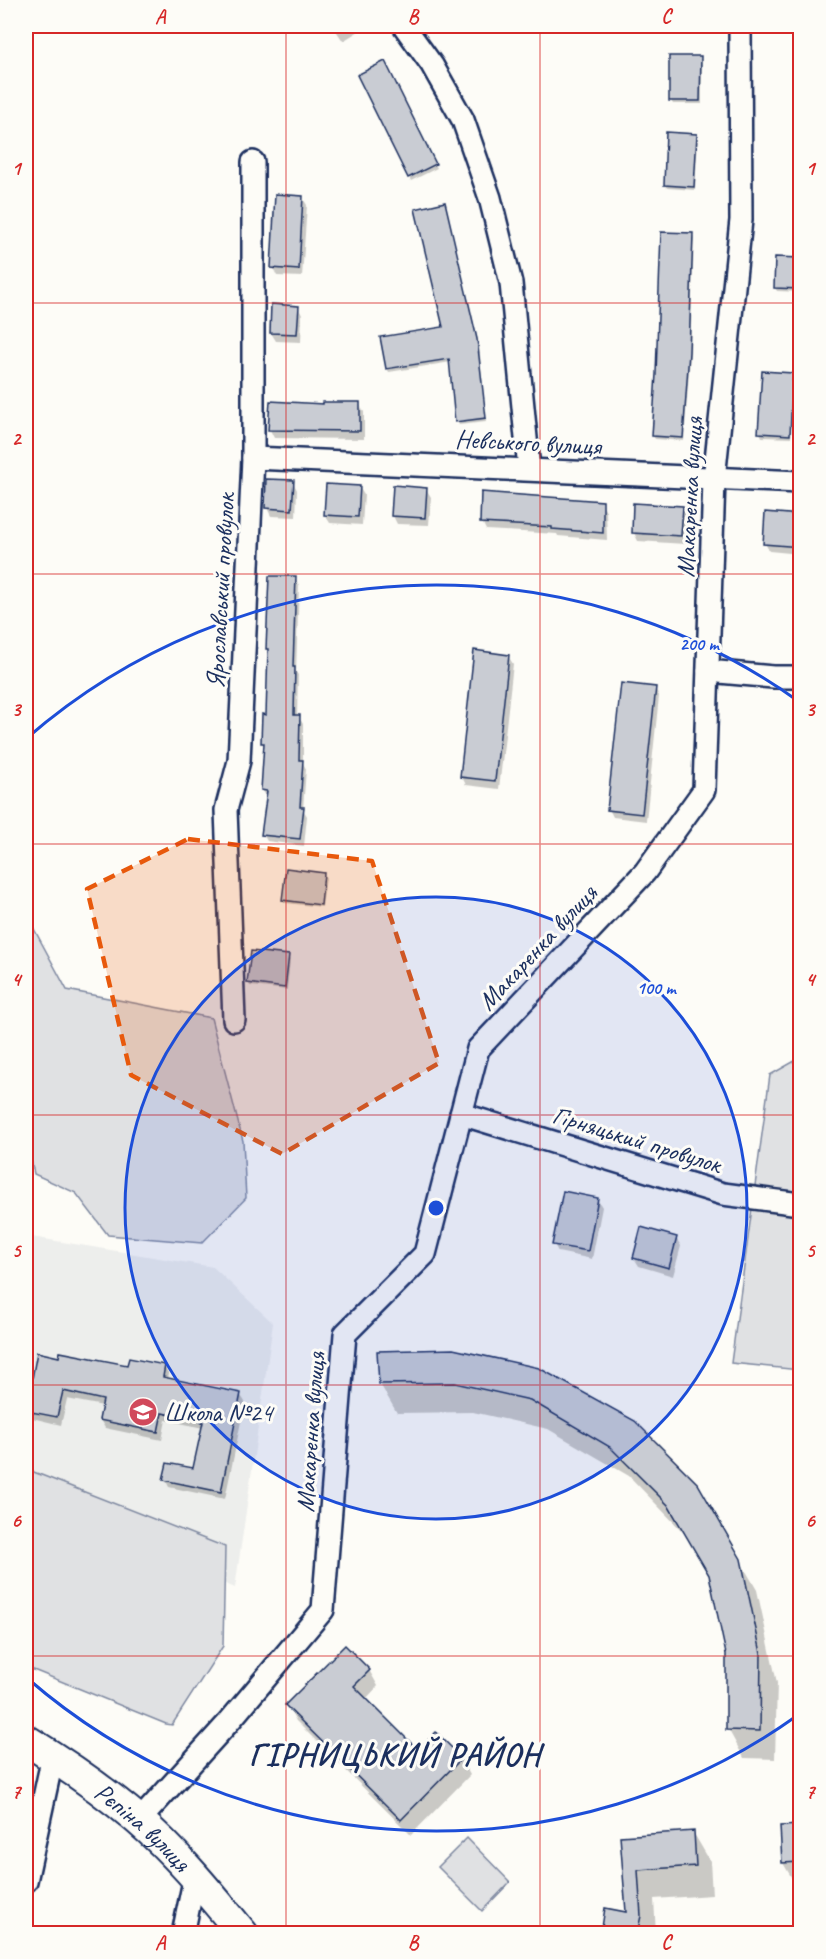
<svg xmlns="http://www.w3.org/2000/svg" width="826" height="1959" viewBox="0 0 826 1959" font-family="Caveat,sans-serif">
  <rect width="100%" height="100%" fill="#fdfcf7"/>
  <filter id="ink" filterUnits="userSpaceOnUse"><feTurbulence type="fractalNoise" baseFrequency=".0167" numOctaves="2"/><feDisplacementMap in="SourceGraphic" scale="12" xChannelSelector="R" yChannelSelector="G"/><feConvolveMatrix kernelMatrix="1 2 1 2 8 2 1 2 1" color-interpolation-filters="sRGB"/></filter>
  <g filter="url(#ink)">
    <!-- built -->
    <path fill="#edeeec" d="M 26,1236 L 213,1267 L 273,1323 L 235,1588 L 26,1502 Z"/>
    <!-- green -->
    <g fill="#e0e1e3" stroke="#7e88a0" stroke-width="1.5">
      <path d="M 26,914 L 67,990 L 211,1018 L 243,1141 L 246,1198 L 202,1243 L 108,1235 L 76,1193 L 34,1174 L 26,1136 Z"/>
      <path d="M 800,1058 L 800,1370 L 731,1363 L 770,1075 Z"/>
      <path d="M 26,1469 L 225,1547 L 223,1646 L 172,1725 L 166,1724 L 26,1667 Z"/>
      <path d="M 467,1838 L 510,1882 L 482,1911 L 438,1867 Z"/>
    </g>
    <!-- shadow -->
    <g fill="#0003">
      <path d="M 333,26 L 367,26 L 343,41 Z"/>
      <path d="M 700,57 L 702,61 L 702,104 L 673,104 L 671,101 Z"/>
      <path d="M 385,63 L 437,168 L 411,181 L 359,76 Z"/>
      <path d="M 696,136 L 698,139 L 695,190 L 667,188 L 665,185 Z"/>
      <path d="M 302,197 L 307,205 L 302,277 L 277,276 L 273,268 Z"/>
      <path d="M 444,204 L 479,344 L 486,422 L 459,425 L 457,421 L 451,362 L 389,372 L 387,368 L 445,328 Z"/>
      <path d="M 692,234 L 694,237 L 690,357 L 684,441 L 655,439 L 653,436 Z"/>
      <path d="M 800,259 L 800,292 L 777,291 L 775,288 Z"/>
      <path d="M 298,307 L 302,315 L 301,342 L 276,341 L 271,333 Z"/>
      <path d="M 792,374 L 794,378 L 791,438 L 762,437 L 760,433 Z"/>
      <path d="M 359,404 L 364,412 L 364,439 L 274,438 L 270,430 L 325,406 Z"/>
      <path d="M 293,482 L 297,490 L 296,517 L 271,516 L 267,508 Z"/>
      <path d="M 359,487 L 364,495 L 362,525 L 330,523 L 325,515 Z"/>
      <path d="M 426,489 L 431,497 L 429,525 L 397,524 L 393,516 Z"/>
      <path d="M 602,503 L 606,511 L 607,540 L 558,536 L 557,534 L 486,530 L 482,522 Z"/>
      <path d="M 682,507 L 686,515 L 685,544 L 638,541 L 634,533 Z"/>
      <path d="M 800,516 L 800,554 L 769,551 L 765,543 Z"/>
      <path d="M 295,578 L 299,585 L 296,672 L 298,675 L 297,717 L 299,717 L 303,724 L 303,763 L 306,769 L 303,809 L 307,816 L 304,846 L 267,841 L 263,834 L 267,797 L 262,790 L 265,747 L 262,742 L 268,716 L 269,652 L 267,649 Z"/>
      <path d="M 508,656 L 513,664 L 499,789 L 466,785 L 462,777 Z"/>
      <path d="M 655,688 L 659,696 L 646,821 L 613,817 L 609,809 Z"/>
      <path d="M 324,874 L 326,878 L 322,907 L 285,903 L 283,900 Z"/>
      <path d="M 288,957 L 290,960 L 287,990 L 250,986 L 248,982 Z"/>
      <path d="M 597,1199 L 602,1207 L 592,1259 L 558,1252 L 554,1244 Z"/>
      <path d="M 676,1238 L 681,1246 L 673,1276 L 639,1266 L 634,1258 Z"/>
      <path d="M 453,1350 L 696,1485 L 757,1590 L 777,1683 L 775,1759 L 744,1758 L 728,1729 L 727,1654 L 711,1576 L 686,1535 L 629,1476 L 548,1429 L 473,1412 L 397,1413 L 380,1384 Z"/>
      <path d="M 60,1358 L 128,1367 L 164,1366 L 169,1374 L 168,1379 L 240,1394 L 245,1402 L 225,1499 L 169,1487 L 165,1479 L 195,1470 L 203,1428 L 166,1420 L 162,1440 L 105,1428 L 100,1420 L 103,1406 L 67,1399 L 61,1425 L 32,1418 L 27,1410 Z"/>
      <path d="M 369,1670 L 378,1686 L 365,1700 L 418,1753 L 436,1734 L 461,1759 L 470,1775 L 411,1835 L 296,1721 L 287,1705 Z"/>
      <path d="M 800,1827 L 800,1892 L 783,1863 Z"/>
      <path d="M 693,1832 L 710,1861 L 712,1895 L 654,1899 L 656,1934 L 603,1934 L 627,1913 L 621,1837 Z"/>
    </g>
    <!-- building -->
    <g fill="#c9ccd3" stroke="#1b2f5e" stroke-width="1.5">
      <path d="M 669,56 L 701,56 L 700,101 L 669,101 Z"/>
      <path d="M 385,61 L 436,164 L 408,178 L 357,75 Z"/>
      <path d="M 666,132 L 697,134 L 694,187 L 664,185 Z"/>
      <path d="M 275,194 L 303,196 L 299,270 L 271,268 Z"/>
      <path d="M 445,202 L 477,339 L 486,418 L 455,422 L 449,359 L 386,369 L 380,337 L 443,327 L 415,209 Z"/>
      <path d="M 661,232 L 693,233 L 689,352 L 683,438 L 652,436 L 656,374 Z"/>
      <path d="M 775,257 L 801,258 L 801,289 L 774,288 Z"/>
      <path d="M 271,304 L 299,306 L 297,334 L 270,333 Z"/>
      <path d="M 762,371 L 793,373 L 790,435 L 758,433 Z"/>
      <path d="M 270,401 L 323,404 L 323,402 L 360,402 L 360,431 L 268,430 Z"/>
      <path d="M 266,479 L 294,480 L 292,510 L 265,508 Z"/>
      <path d="M 326,484 L 360,486 L 358,517 L 324,515 Z"/>
      <path d="M 393,485 L 427,488 L 425,518 L 391,516 Z"/>
      <path d="M 481,492 L 603,501 L 603,533 L 552,529 L 552,527 L 480,523 Z"/>
      <path d="M 633,503 L 683,506 L 681,536 L 632,533 Z"/>
      <path d="M 765,512 L 801,515 L 801,547 L 763,544 Z"/>
      <path d="M 269,576 L 296,576 L 293,667 L 295,667 L 294,715 L 300,715 L 299,760 L 303,760 L 300,807 L 304,807 L 300,839 L 261,835 L 267,791 L 261,790 L 264,743 L 261,743 L 262,714 L 266,715 L 268,649 L 266,649 Z"/>
      <path d="M 474,650 L 509,655 L 495,781 L 460,777 Z"/>
      <path d="M 621,683 L 656,687 L 642,814 L 607,810 Z"/>
      <path d="M 286,868 L 324,873 L 321,905 L 282,900 Z"/>
      <path d="M 251,951 L 289,955 L 285,988 L 247,983 Z"/>
      <path d="M 563,1191 L 598,1198 L 588,1251 L 552,1245 Z"/>
      <path d="M 641,1227 L 677,1237 L 669,1268 L 633,1258 Z"/>
      <path d="M 453,1349 L 539,1368 L 635,1421 L 698,1484 L 741,1559 L 761,1653 L 760,1731 L 726,1730 L 726,1654 L 709,1575 L 668,1505 L 610,1447 L 530,1400 L 455,1383 L 379,1384 L 377,1351 Z"/>
      <path d="M 37,1352 L 59,1357 L 60,1352 L 127,1365 L 129,1358 L 165,1365 L 163,1377 L 241,1393 L 221,1492 L 163,1480 L 167,1463 L 193,1468 L 203,1422 L 162,1413 L 158,1432 L 99,1420 L 103,1400 L 63,1391 L 57,1417 L 26,1411 Z"/>
      <path d="M 345,1645 L 370,1670 L 354,1686 L 418,1750 L 436,1732 L 462,1758 L 401,1820 L 285,1705 Z"/>
      <path d="M 801,1825 L 801,1862 L 782,1863 L 780,1826 Z"/>
      <path d="M 694,1831 L 696,1866 L 638,1870 L 641,1916 L 637,1934 L 601,1934 L 605,1908 L 626,1912 L 620,1836 Z"/>
    </g>
    <g fill="none" stroke-linecap="round" stroke-linejoin="round">
      <!-- street casing -->
      <g stroke="#1b2f5e" stroke-width="26">
        <g id="street">
          <path d="M 404,26 L 432,65 L 463,120 L 490,198 L 511,283 L 529,469"/>
          <path d="M 253,458 L 800,482"/>
          <path d="M 708,671 L 773,677 L 800,677"/>
          <path d="M 234,1020 L 226,810 L 239,761 L 253,458 L 253,162"/>
          <path d="M 461,1114 L 723,1194 L 800,1204"/>
          <path d="M 139,1821 L 227,1724 L 323,1610 L 345,1334 L 425,1254 L 478,1049 L 645,872 L 704,790 L 714,479 L 741,220 L 740,26"/>
          <path d="M 26,1881 L 53,1756"/>
          <path d="M 183,1934 L 195,1876"/>
        </g>
      </g>
      <!-- secondary casing -->
      <g stroke="#1b2f5e" stroke-width="34">
        <g id="secondary">
          <path id="s1" d="M 26,1740 C 65,1764 102,1789 137,1819 C 177,1853 210,1894 243,1934"/>
        </g>
      </g>
      <!-- street -->
      <use href="#street" stroke="#fdfcf7" stroke-width="21"/>
      <!-- secondary -->
      <use href="#secondary" stroke="#fdfcf7" stroke-width="30"/>
    </g>
  </g>
  <!-- marked area -->
  <path fill="#e8590c" fill-opacity="0.2" stroke="#e8590c" stroke-width="4.5" stroke-dasharray="12 8" stroke-linejoin="round" d="M 188,839 L 372,861 L 439,1063 L 282,1154 L 131,1075 L 87,889 Z"/>
  <!-- grid -->
  <path fill="none" stroke="#d62828" stroke-width="1.5" stroke-opacity="0.55" d="M 286,26 L 286,1934M 540,26 L 540,1934M 26,303 L 800,303M 26,574 L 800,574M 26,844 L 800,844M 26,1115 L 800,1115M 26,1385 L 800,1385M 26,1656 L 800,1656"/>
  <!-- distance rings -->
  <circle cx="436" cy="1208" r="311" fill="#1d4ed8" fill-opacity=".12"/>
  <g fill="none" stroke="#1d4ed8" stroke-width="3">
    <circle cx="436" cy="1208" r="311"/>
    <path d="M798 1715A623 623 0 0 1 27 1678M27 738A623 623 0 0 1 798 701"/>
  </g>
  <!-- icons -->
  <defs>
    <g id="school-disc" transform="scale(1.5)"><circle r="9.5" fill="#d1495b" stroke="#fdfcf7"/><path d="M0-5L7-2L0 1L-7-2ZM-4 1L0 2.5L4 1V4Q0 6-4 4Z" fill="#fff"/></g>
  </defs>
  <g fill-rule="evenodd">
    <use href="#school-disc" x="143" y="1412"/>
  </g>
  <g text-anchor="middle" stroke-width="6" stroke-linejoin="round" paint-order="stroke">
    <!-- street labels -->
    <g font-size="26" fill="#1b2f5e" stroke="#fdfcf7">
      <text transform="translate(528 442) rotate(3)" y="9">Невського вулиця</text>
      <text transform="translate(689 497) rotate(-87)" y="9">Макаренка вулиця</text>
      <text transform="translate(220 591) rotate(-87)" y="9">Ярославський провулок</text>
      <text transform="translate(537 947) rotate(-47)" y="9">Макаренка вулиця</text>
      <text transform="translate(637 1139) rotate(17)" y="9">Гірняцький провулок</text>
      <text transform="translate(310 1432) rotate(-86)" y="9">Макаренка вулиця</text>
      <text dy="9" stroke="none"><textPath href="#s1" startOffset="146">Рєпіна вулиця</textPath></text>
    </g>
    <!-- poi labels -->
    <g font-size="26" fill="#1b2f5e" stroke="#fdfcf7" text-anchor="start">
      <text x="164" y="1421">Школа №24</text>
    </g>
    <!-- district labels -->
    <g font-size="32" font-weight="bold" letter-spacing="1.5" fill="#1b2f5e" stroke="#fdfcf7">
      <text x="395" y="1765">ГІРНИЦЬКИЙ РАЙОН</text>
    </g>
  </g>
  <circle cx="436" cy="1208" r="9" fill="#1d4ed8" stroke="#fdfcf7" stroke-width="3"/>
  <g font-size="18" text-anchor="middle" font-weight="bold" fill="#1d4ed8" stroke="#fdfcf7" stroke-width="6" stroke-linejoin="round" paint-order="stroke">
    <text x="699" y="650">200 m</text>
    <text x="656" y="994">100 m</text>
  </g>
  <!-- margin -->
  <rect width="826" height="1959" fill="none" stroke="#fdfcf7" stroke-width="66"/>
  <rect x="33" y="33" width="760" height="1893" fill="none" stroke="#d62828" stroke-width="2"/>
  <g font-size="20" text-anchor="middle" font-weight="bold" fill="#d62828">
    <text x="160" y="23">A</text>
    <text x="413" y="23">B</text>
    <text x="666" y="23">C</text>
    <text x="16" y="175">1</text>
    <text x="810" y="175">1</text>
    <text x="16" y="445">2</text>
    <text x="810" y="445">2</text>
    <text x="16" y="716">3</text>
    <text x="810" y="716">3</text>
    <text x="16" y="986">4</text>
    <text x="810" y="986">4</text>
    <text x="16" y="1257">5</text>
    <text x="810" y="1257">5</text>
    <text x="16" y="1527">6</text>
    <text x="810" y="1527">6</text>
    <text x="16" y="1798">7</text>
    <text x="810" y="1798">7</text>
    <text x="160" y="1949">A</text>
    <text x="413" y="1949">B</text>
    <text x="666" y="1949">C</text>
  </g>
</svg>
